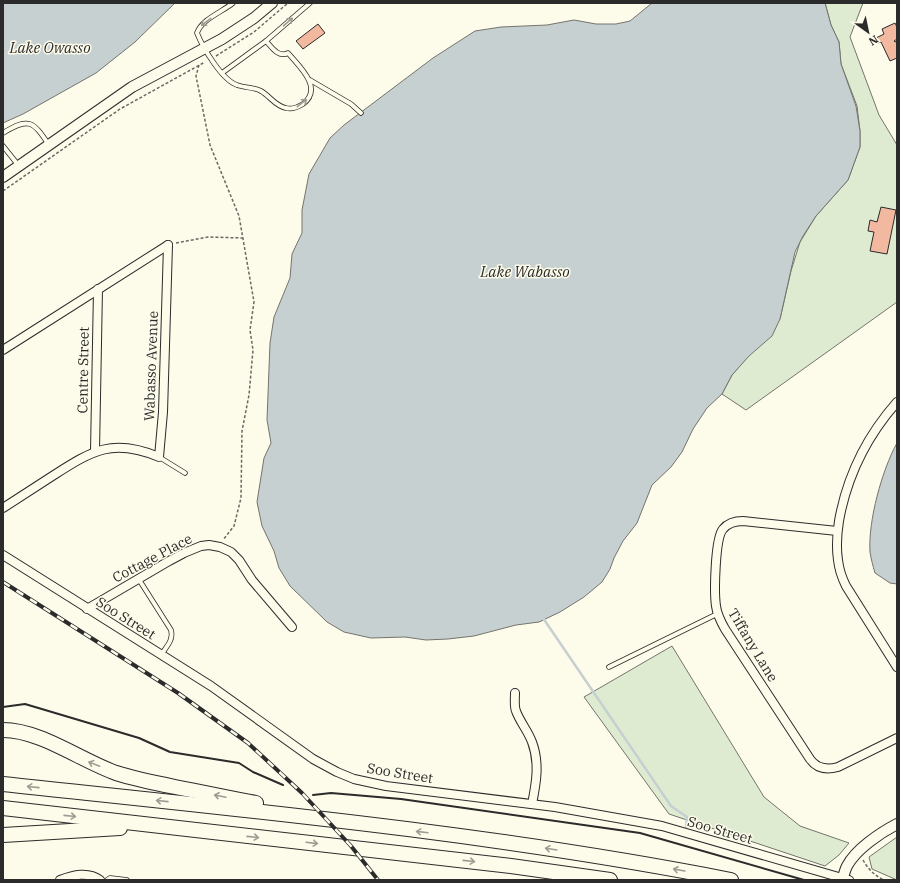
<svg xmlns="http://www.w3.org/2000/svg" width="900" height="883" viewBox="0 0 900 883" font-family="'IBM Plex Serif',serif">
  <rect width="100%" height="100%" fill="#fdfbea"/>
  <!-- green -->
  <g fill="#deebd1" stroke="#74746e">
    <path d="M 825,3 L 863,3 L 850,37 L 879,115 L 897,145 L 897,302 L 746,410 L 722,394 L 732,375 L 780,319 L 791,271 L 800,242 L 816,216 L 848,180 L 860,147 L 860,131 L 857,106 L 841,64 L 839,42 L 831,25 Z"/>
    <path d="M 672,646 L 764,797 L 800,826 L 849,843 L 839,855 L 825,866 L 669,814 L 584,697 Z"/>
    <path d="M 897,837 L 897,880 L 872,869 L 869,857 Z"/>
  </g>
  <!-- water -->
  <g fill="#c7d0d0" stroke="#74746e">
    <path d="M 3,3 L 175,3 L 135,42 L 96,73 L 23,114 L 3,123 Z"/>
    <path d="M 652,3 L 825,3 L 831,25 L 839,42 L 841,64 L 856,106 L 860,131 L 860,147 L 848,180 L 816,216 L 803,236 L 795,252 L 780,319 L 772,336 L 749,356 L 732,375 L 722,394 L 707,408 L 693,429 L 682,452 L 671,467 L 652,485 L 637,523 L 623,541 L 614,558 L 610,569 L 602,582 L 584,597 L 560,612 L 539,622 L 516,625 L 474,636 L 448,639 L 426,640 L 405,637 L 371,638 L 344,632 L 327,622 L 290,586 L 279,568 L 274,551 L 262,526 L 257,502 L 264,458 L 271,443 L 267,420 L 270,343 L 274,317 L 290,278 L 292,254 L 302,233 L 302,210 L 309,174 L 330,138 L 344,125 L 433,58 L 475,31 L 501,27 L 547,25 L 574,20 L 596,24 L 616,24 L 630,21 Z"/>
    <path d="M 897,443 L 897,584 L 890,583 L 875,573 C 873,566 871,559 870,552 C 868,521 882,470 897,443 Z"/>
  </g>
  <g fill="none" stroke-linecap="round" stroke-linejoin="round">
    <!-- stream -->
    <path stroke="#c7d0d0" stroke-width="2.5" d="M 543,618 L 671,806 L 687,817 L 686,827"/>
  </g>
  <!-- building -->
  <g fill="#f2b8a0" stroke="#2b2b2b">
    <path d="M 895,23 L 897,27 L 897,39 L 894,41 L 895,42 L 897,41 L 897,58 L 890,61 L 881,42 L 878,43 L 876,38 L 884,34 L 882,29 Z"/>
    <path d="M 318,24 L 325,33 L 303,49 L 296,41 Z"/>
    <path d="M 881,207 L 896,210 L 887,254 L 870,251 L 874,232 L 868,231 L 870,220 L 877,222 Z"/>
  </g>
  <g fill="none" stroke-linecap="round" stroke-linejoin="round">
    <!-- service casing -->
    <g stroke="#2b2b2b" stroke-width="5.5">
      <g id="service">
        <path d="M 233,3 C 222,12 202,19 197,33 C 203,48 222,80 237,85 C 245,88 254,87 261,91 C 270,96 275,106 286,108 C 292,110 298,107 303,104 C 324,88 299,66 288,53 C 279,58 272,48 266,41"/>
        <path d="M 222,73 L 266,41 L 310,3"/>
        <path d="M 310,80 L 351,104 L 361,113"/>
        <path d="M 3,133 C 29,117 33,121 49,145"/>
        <path d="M 3,146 L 19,166"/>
        <path d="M 159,457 L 185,473"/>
        <path d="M 138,578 L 171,630 C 174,640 166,647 161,655"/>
        <path d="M 609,667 L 717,614"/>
        <path d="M 107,880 L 110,878 L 127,880"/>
      </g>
    </g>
    <!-- minor casing -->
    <g stroke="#2b2b2b" stroke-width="10">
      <g id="minor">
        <path d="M 3,350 L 168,245"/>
        <path d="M 897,402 C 867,436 847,476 839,521 C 837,534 836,547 838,560 C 839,569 842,578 846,586 L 897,667"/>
        <path d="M 95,451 L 98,289"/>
        <path d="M 3,508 C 20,497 37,486 54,475 C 93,450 113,438 159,457 L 163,412 L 168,245"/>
        <path d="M 837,531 L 743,521 C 735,521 728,523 723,529 C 715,538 714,592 716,606 C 717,614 721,622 725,629 L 810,759 C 817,769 827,770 838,767 L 897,738"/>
        <path d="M 3,555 L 211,686 L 313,759 L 337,772 L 354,779 L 386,786 L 555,807 L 662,826 L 849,880"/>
        <path d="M 87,609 L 169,561 L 184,553 L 201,546 L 209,545 L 220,547 L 231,552 L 239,560 L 252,580 L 292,627"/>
        <path d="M 515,693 C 515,699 514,706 516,711 C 520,722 528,731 532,742 C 540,763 536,784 532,804"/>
        <path d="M 60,880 C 73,875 88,871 100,880"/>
      </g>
    </g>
    <!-- tertiary casing -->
    <g stroke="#2b2b2b" stroke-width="12">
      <g id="tertiary">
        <path d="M 3,177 L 132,87 L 222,39 L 254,18 L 272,3"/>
        <path d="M 843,878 C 844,874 845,870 847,866 C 856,849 880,833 897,824"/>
      </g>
    </g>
    <!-- motorway casing -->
    <g stroke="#2b2b2b" stroke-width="16">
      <g id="motorway">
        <path d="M 3,730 C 40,730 80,760 116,773 C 135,779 155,783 175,787 C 202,792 229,798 256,803"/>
        <path d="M 3,784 C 246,810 491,833 731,880"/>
        <path d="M 3,808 L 511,866 L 610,880"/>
        <path d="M 3,835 L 120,828"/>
      </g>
    </g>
    <!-- path -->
    <g stroke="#6a6964" stroke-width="1.5" stroke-dasharray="3 2" stroke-linecap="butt">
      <path d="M 216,56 L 254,32 L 288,3"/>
      <path d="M 199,65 L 196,76 L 210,145 L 239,216 L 254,302 L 250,330 L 253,350 L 249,395 L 242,431 L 241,498 L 234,526 L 223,540"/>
      <path d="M 3,191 L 120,109 L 205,62"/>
      <path d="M 176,243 L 208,237 L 243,238"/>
      <path d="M 863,860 C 868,869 875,876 884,880"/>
    </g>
    <!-- service -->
    <use href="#service" stroke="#fdfbea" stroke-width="4"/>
    <!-- minor -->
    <use href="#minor" stroke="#fdfbea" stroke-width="8"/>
    <!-- tertiary -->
    <use href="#tertiary" stroke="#fdfbea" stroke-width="10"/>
    <!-- motorway -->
    <use href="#motorway" stroke="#fdfbea" stroke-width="14"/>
    <!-- rail casing -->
    <g stroke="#2b2b2b" stroke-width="4">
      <path id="rail" d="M 3,582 L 178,693 L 248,743 L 302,793 L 351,846 L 378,880"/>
    </g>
    <!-- rail -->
    <use href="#rail" stroke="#fdfbea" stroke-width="2.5" stroke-dasharray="8" stroke-linecap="butt"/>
    <!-- wall -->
    <g stroke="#2b2b2b" stroke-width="2">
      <path d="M 3,707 L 25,704 L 139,738 L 170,752 L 239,763 L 253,772 L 283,785"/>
      <path d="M 313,795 L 331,793 L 401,799 L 640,833 L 804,880"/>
    </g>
  </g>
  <!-- one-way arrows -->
  <defs><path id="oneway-shaft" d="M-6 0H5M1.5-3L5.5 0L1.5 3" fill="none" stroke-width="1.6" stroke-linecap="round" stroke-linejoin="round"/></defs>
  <g stroke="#9e9d94">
    <use href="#oneway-shaft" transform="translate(206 22) rotate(143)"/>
    <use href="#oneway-shaft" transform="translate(288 22) rotate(-41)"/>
    <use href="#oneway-shaft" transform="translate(302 103) rotate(-38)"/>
    <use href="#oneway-shaft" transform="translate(94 764) rotate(-158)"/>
    <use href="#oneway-shaft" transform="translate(33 787) rotate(-174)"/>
    <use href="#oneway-shaft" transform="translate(220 796) rotate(-168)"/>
    <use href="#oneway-shaft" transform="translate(162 801) rotate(-174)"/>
    <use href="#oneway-shaft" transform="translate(70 816) rotate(6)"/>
    <use href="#oneway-shaft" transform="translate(422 832) rotate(-173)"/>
    <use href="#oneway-shaft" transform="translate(253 837) rotate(6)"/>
    <use href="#oneway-shaft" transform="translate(312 843) rotate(7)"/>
    <use href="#oneway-shaft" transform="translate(551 849) rotate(-171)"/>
    <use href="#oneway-shaft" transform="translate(469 861) rotate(6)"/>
    <use href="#oneway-shaft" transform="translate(679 870) rotate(-170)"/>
  </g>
  <g text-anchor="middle" stroke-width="3" stroke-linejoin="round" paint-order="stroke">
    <!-- street labels -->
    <g font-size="14" fill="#2b2b2b" stroke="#fdfbea">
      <text transform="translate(151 366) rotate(-88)" y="5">Wabasso Avenue</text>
      <text transform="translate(83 370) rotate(-89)" y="5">Centre Street</text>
      <text transform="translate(152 558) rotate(-28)" y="5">Cottage Place</text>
      <text transform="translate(126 618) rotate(32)" y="5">Soo Street</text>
      <text transform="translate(753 645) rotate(59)" y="5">Tiffany Lane</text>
      <text transform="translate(400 773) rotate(9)" y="5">Soo Street</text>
      <text transform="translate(720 830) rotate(16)" y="5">Soo Street</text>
    </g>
    <!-- water labels -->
    <g font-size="15" font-style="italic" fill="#2b2b2b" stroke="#fdfbea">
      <text x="50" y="53">Lake Owasso</text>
      <text x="525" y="277">Lake Wabasso</text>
    </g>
  </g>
  <!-- border -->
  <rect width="900" height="883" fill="none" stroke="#2b2b2b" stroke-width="8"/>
  <!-- north arrow -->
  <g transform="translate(868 32) rotate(147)" stroke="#fdfbea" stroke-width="3" paint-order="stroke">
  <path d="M0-3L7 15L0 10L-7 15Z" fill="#2b2b2b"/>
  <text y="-6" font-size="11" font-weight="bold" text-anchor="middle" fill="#2b2b2b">N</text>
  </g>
</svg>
